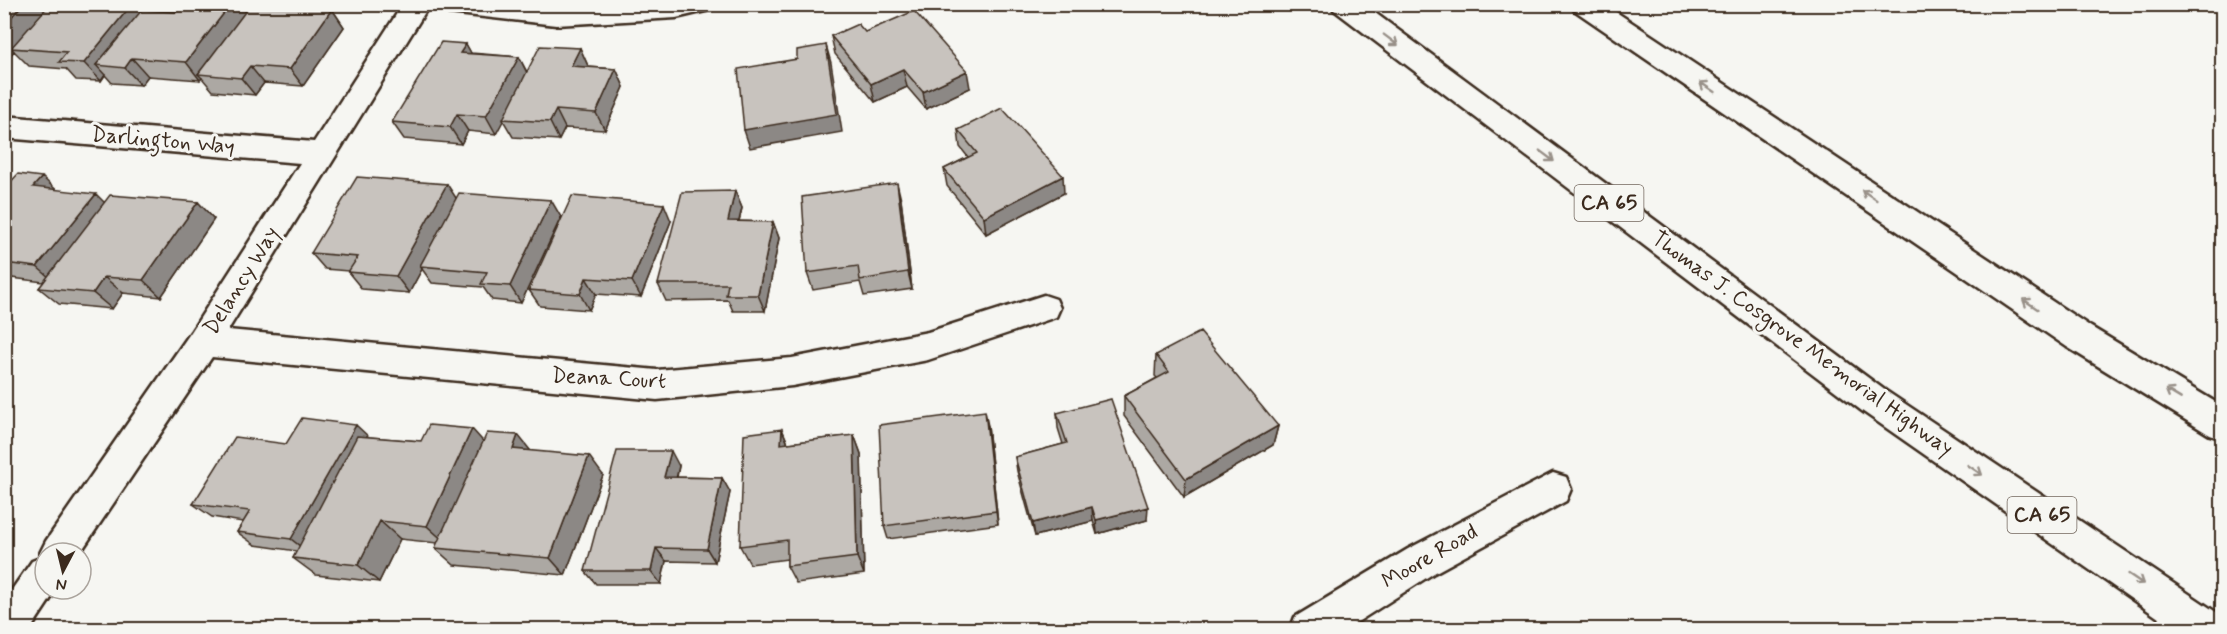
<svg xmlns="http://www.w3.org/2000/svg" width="2227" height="634" viewBox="0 0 2227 634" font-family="Mynerve,sans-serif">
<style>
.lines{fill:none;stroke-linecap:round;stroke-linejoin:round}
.street-casing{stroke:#3b2a1e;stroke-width:5}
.highway-casing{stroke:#3b2a1e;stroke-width:5}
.street{fill:#f6f6f2;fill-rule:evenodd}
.highway{fill:#f6f6f2;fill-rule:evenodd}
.wall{fill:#aca8a3;stroke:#3b2a1e;stroke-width:1.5}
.shaded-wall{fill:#8c8885;stroke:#3b2a1e;stroke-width:1.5}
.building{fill:#c8c3be;stroke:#3b2a1e;stroke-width:1.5}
.oneway{stroke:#989088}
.labels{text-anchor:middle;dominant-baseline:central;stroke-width:6;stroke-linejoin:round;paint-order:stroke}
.shield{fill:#f6f6f2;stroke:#73675e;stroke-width:1.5}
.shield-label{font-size:21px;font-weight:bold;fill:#3b2a1e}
.street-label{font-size:22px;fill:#3b2a1e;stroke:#f6f6f2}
</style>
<rect width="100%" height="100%" fill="#f6f6f2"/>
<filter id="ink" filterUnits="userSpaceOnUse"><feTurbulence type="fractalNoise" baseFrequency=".0167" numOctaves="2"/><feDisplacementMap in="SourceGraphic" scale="12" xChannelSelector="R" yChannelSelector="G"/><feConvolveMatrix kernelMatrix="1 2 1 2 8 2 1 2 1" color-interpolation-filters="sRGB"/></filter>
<g filter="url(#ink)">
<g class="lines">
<defs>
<path id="street" d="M 403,4 L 430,4 L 228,330 L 657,370 L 792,358 L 928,332 L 1044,295 L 1056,299 L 1060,308 L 1056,317 L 928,360 L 792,386 L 657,400 L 212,357 L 80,553 L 45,553 L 45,589 L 57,589 L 30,630 L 4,630 L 4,601 L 32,561 L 42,557 L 40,553 L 46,541 L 191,332 L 300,163 L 4,138 L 4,116 L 314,142 Z
M 436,4 L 536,4 L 556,7 L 713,4 L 710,10 L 676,18 L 556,25 L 449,13 L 439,10 Z
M 1553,473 L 1566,477 L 1571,489 L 1566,501 L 1434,573 L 1345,630 L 1290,630 L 1295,617 L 1408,549 Z"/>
<path id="highway" d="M 1331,4 L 1363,4 L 1886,391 L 2222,616 L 2222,630 L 2176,630 L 1862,411 L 1334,10 Z
M 1571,4 L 1604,4 L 2091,327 L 2222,406 L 2222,439 L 2210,435 L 2067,347 L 1574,10 Z"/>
</defs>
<use href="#street" class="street-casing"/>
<use href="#highway" class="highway-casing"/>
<use href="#street" class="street"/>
<use href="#highway" class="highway"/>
</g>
<path class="wall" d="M 4,4 L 150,10 L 176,12 L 183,4 L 249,4 L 250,6 L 332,9 L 344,27 L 303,86 L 264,83 L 255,95 L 213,91 L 202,78 L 200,80 L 148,76 L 141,85 L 112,83 L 105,75 L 101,81 L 76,80 L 66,69 L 29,66 L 14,51 L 4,62 Z
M 865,32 L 970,88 L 926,109 L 907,87 L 875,102 L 835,54 L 831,36 Z
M 466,44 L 471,53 L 519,57 L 527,72 L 580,48 L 588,66 L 588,67 L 616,69 L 624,87 L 605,130 L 565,128 L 559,140 L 513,137 L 503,120 L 496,134 L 468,131 L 461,144 L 404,139 L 392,122 Z
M 958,130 L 1064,193 L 986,234 L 947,186 L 944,169 L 968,157 L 960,147 Z
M 4,189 L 57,190 L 104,202 L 198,202 L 214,219 L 161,297 L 123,293 L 112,309 L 59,304 L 39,288 L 44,282 L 4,277 Z
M 735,191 L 742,208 L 739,221 L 773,222 L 779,238 L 765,311 L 733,311 L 728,300 L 666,301 L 658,284 Z
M 456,198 L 561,217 L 521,303 L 492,300 L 483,287 L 432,283 L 422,269 L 409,293 L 362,289 L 348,272 L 349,271 L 325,269 L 311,253 Z
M 901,200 L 912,289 L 864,296 L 860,282 L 813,290 L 807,273 Z
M 671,221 L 641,297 L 596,294 L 589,310 L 540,306 L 529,290 Z
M 1156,355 L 1278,426 L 1273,445 L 1184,497 L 1124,416 L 1124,396 L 1157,378 L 1155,376 Z
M 1057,413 L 1147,520 L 1097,534 L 1093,521 L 1035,536 L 1017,471 L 1015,457 L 1063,444 L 1058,428 Z
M 988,426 L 998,524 L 888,539 L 884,526 Z
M 782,429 L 788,443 L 854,435 L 861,454 L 864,574 L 796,583 L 787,566 L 787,559 L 750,564 L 740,546 Z
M 369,437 L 421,441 L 483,441 L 531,451 L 603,475 L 565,575 L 454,565 L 435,548 L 438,543 L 400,539 L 379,582 L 316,575 L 293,558 L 297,551 L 255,545 L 237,532 L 243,522 L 212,517 L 193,504 L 286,444 Z
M 679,466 L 677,477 L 722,478 L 730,492 L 715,562 L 666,561 L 661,584 L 596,584 L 585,571 Z"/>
<path class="shaded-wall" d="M 23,4 L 56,4 L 11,48 L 14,51 L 4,62 L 4,25 Z
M 132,4 L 145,4 L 154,15 L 96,65 L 105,75 L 101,81 L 84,63 Z
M 231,4 L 249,4 L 253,10 L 198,74 L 202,78 L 200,80 L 186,62 Z
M 332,9 L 344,27 L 303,86 L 290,69 Z
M 466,44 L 476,62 L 460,53 Z
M 826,45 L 831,63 L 842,132 L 750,148 L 744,130 Z
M 580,48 L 588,66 L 580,84 L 571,66 Z
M 519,57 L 528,75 L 496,134 L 486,116 Z
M 132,58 L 148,76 L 141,85 L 125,68 Z
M 250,66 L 264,83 L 255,95 L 241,78 Z
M 616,69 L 624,87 L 605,130 L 596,113 Z
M 903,69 L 907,87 L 875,102 L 871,84 Z
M 967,71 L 970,88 L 926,109 L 923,92 Z
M 556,110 L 565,128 L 559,140 L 550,122 Z
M 457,114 L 468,131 L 461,144 L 450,127 Z
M 1063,176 L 1064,193 L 986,234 L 984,217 Z
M 42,177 L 61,194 L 33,187 Z
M 897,183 L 901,200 L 912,289 L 908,272 Z
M 447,184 L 458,201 L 420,266 L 422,269 L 409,293 L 396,276 Z
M 735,191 L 742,208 L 735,238 L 728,221 Z
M 96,194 L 113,211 L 56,283 L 37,267 Z
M 551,200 L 561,217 L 521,303 L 510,286 Z
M 198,202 L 214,219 L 161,297 L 143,280 Z
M 664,204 L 671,221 L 641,297 L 632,281 Z
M 773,222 L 779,238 L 765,311 L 758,295 Z
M 104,277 L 123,293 L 112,309 L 93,293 Z
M 586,278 L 596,294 L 589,310 L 580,294 Z
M 985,411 L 988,426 L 998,524 L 996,511 Z
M 356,425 L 371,439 L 309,553 L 291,539 Z
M 1278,426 L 1273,445 L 1184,497 L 1186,479 Z
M 472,429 L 489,448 L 446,543 L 427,526 Z
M 782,429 L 790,449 L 781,444 Z
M 518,435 L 534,455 L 513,449 Z
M 854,435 L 861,454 L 864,574 L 857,557 Z
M 671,451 L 679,466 L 673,492 L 664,477 Z
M 589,456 L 603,475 L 565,575 L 550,558 Z
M 722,478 L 730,492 L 715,562 L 707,549 Z
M 1092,507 L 1093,521 L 1035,536 L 1033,523 Z
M 1148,507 L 1147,520 L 1097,534 L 1096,520 Z
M 380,521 L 400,539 L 379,582 L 358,565 Z
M 656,548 L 666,561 L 661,584 L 651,571 Z"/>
<path class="building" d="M 4,4 L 23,4 L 4,25 Z
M 50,4 L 132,4 L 84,63 L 59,62 L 67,52 L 11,48 Z
M 183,4 L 231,4 L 186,62 L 132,58 L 125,68 L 96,65 L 142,10 L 176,12 Z
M 251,4 L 273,4 L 332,9 L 290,69 L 250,66 L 241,78 L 198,74 Z
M 914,11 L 967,71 L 923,92 L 903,69 L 871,84 L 831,36 L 858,24 L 865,32 Z
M 441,42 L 466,44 L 460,53 L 519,57 L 486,116 L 457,114 L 450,127 L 392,122 Z
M 826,45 L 837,114 L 744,130 L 738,69 L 797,59 L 797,50 Z
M 540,46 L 580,48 L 571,66 L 616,69 L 596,113 L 556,110 L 550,122 L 503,119 Z
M 1002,108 L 1063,176 L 984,217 L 944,169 L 977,153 L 958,130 Z
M 18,174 L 42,177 L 33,187 L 96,194 L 37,267 L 4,263 L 4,189 Z
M 357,177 L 447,184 L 396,276 L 348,272 L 358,257 L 311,253 Z
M 897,183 L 908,272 L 860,280 L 858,266 L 807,273 L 802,197 Z
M 735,191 L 728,221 L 773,222 L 758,295 L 726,295 L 728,284 L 658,284 L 682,192 Z
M 459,193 L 551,200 L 510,286 L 481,284 L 487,272 L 420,266 Z
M 110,195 L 198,202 L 143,280 L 104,277 L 93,293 L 39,288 Z
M 572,196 L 664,204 L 632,281 L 586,278 L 580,294 L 529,290 Z
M 1200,332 L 1278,426 L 1186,479 L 1124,396 L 1169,372 L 1156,355 Z
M 1111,399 L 1148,507 L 1096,520 L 1092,507 L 1033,523 L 1015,457 L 1067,443 L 1057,413 Z
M 985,411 L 996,511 L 884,526 L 879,425 Z
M 302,418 L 356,425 L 291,539 L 237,532 L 250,511 L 193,504 L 235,437 L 286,444 Z
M 429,425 L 472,429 L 427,526 L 380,521 L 358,565 L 293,558 L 357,436 L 421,441 Z
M 782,429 L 781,444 L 854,435 L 857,557 L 787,566 L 787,540 L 740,546 L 744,434 Z
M 487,433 L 518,435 L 513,449 L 589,456 L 550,558 L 435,548 Z
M 617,451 L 671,451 L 664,477 L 722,478 L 707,549 L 656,548 L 651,571 L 585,571 Z"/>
<defs><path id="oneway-shaft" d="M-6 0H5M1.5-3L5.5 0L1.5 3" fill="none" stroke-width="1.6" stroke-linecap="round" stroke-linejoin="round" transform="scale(1.5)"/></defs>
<g class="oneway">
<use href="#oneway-shaft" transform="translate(1391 40) rotate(37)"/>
<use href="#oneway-shaft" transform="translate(1707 87) rotate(-146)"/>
<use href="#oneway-shaft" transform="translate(1547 156) rotate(37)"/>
<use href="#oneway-shaft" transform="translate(1869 195) rotate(-146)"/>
<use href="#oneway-shaft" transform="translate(2030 304) rotate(-146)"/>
<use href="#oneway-shaft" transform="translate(2173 394) rotate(-149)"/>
<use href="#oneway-shaft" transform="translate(1975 470) rotate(34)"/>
<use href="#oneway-shaft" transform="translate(2136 579) rotate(34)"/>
</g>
</g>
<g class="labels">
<g class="shield">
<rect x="1574.5" y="185" width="69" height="36" rx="4.5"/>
<rect x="2007.5" y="497" width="69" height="36" rx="4.5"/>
</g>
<g class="shield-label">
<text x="1609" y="203">CA 65</text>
<text x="2042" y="515">CA 65</text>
</g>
<g class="street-label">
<text transform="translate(163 141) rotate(5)">Darlington Way</text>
<text transform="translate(242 281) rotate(-58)">Delancy Way</text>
<text transform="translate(1802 344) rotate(36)">Thomas J. Cosgrove Memorial Highway</text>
<text transform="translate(609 379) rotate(3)">Deana Court</text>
<text transform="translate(1430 557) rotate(-30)">Moore Road</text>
</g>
</g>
<rect width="2227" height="634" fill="none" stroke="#f6f6f2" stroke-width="24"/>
<rect x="12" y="12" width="2203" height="610" fill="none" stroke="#3b2a1e" stroke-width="2" filter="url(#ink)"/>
<g transform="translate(63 571) rotate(187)"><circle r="28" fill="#f6f6f2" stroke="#aba49d" stroke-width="1.5"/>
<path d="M0-4.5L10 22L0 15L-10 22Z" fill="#3b2a1e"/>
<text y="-9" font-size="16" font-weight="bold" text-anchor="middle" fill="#3b2a1e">N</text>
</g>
</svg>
